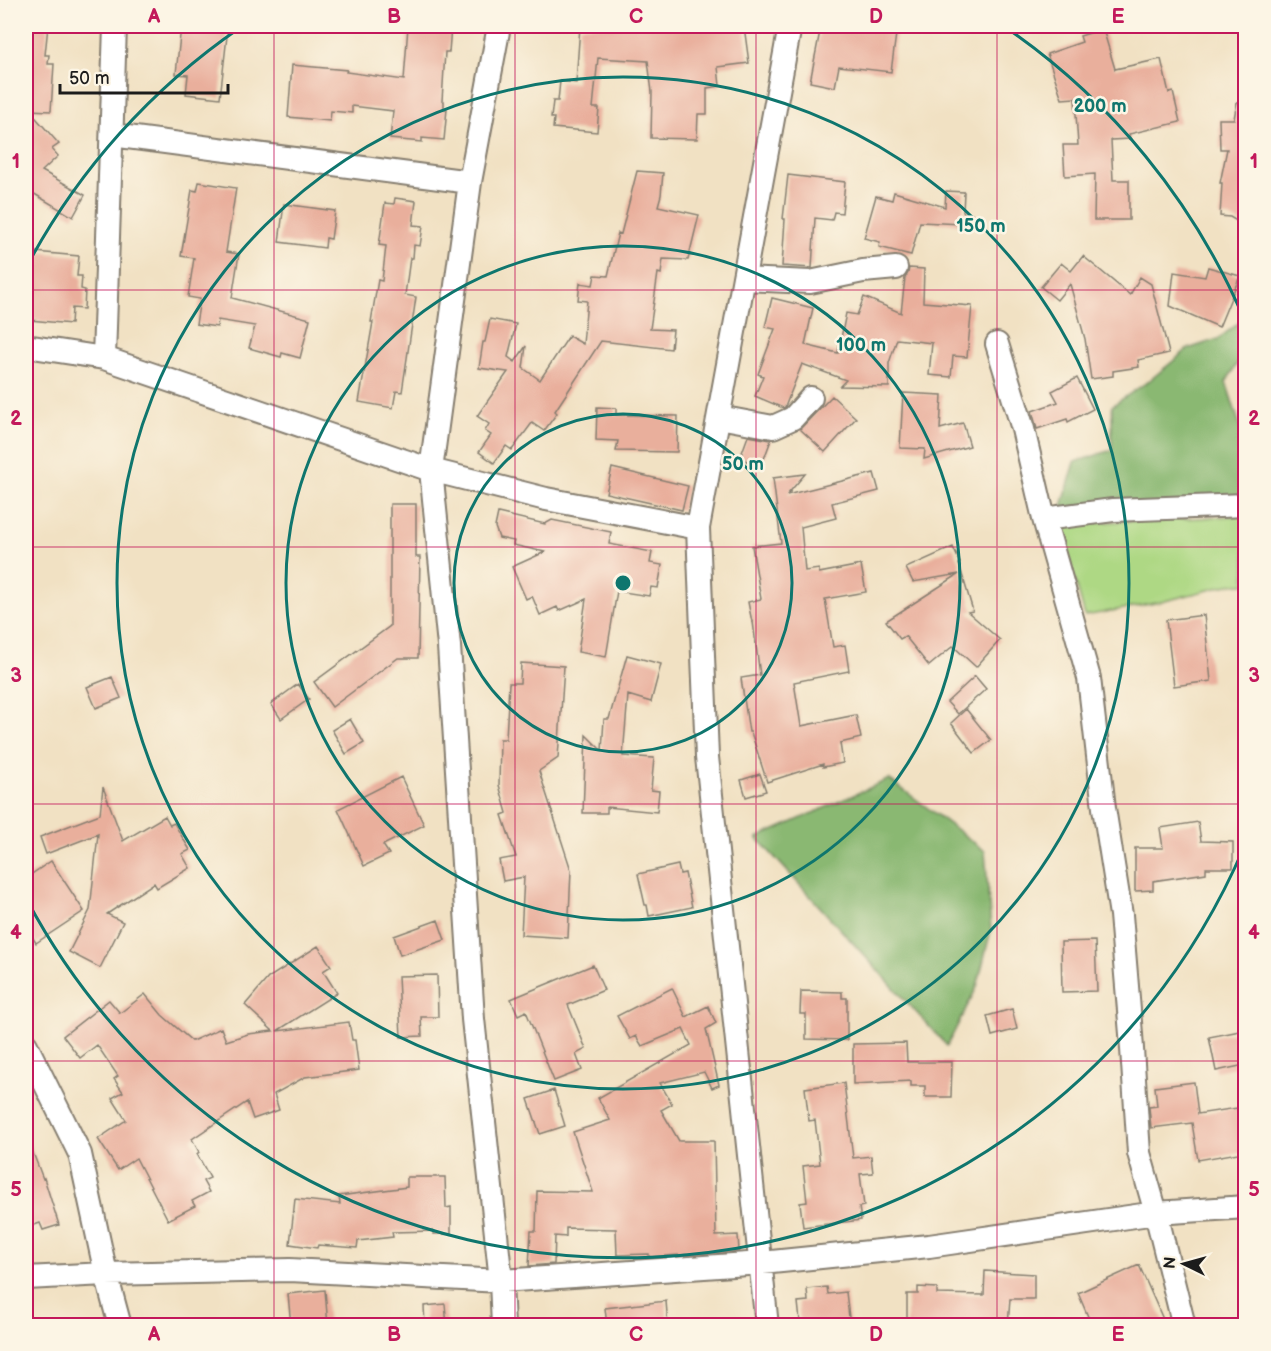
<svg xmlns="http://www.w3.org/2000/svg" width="1271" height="1351" viewBox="0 0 1271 1351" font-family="'Balsamiq Sans',sans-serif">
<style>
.green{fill:#aed884;stroke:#657a50;stroke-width:1.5}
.forest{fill:#8ab872;stroke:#536a47;stroke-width:1.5}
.building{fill:#e9af9c}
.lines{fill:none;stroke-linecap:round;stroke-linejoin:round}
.minor-casing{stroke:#867e70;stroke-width:26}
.minor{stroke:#fff;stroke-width:22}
.grid{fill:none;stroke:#c2185b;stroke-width:1.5;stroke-opacity:0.55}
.ring{fill:none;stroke:#0f766e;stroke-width:3}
.centre{fill:#0f766e;stroke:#fcf5e5;stroke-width:3}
.ring-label{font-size:18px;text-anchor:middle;font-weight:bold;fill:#0f766e;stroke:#fcf5e5;stroke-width:5;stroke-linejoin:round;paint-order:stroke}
.neatline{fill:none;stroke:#c2185b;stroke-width:2}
.grid-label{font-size:20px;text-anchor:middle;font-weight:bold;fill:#c2185b}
</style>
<rect width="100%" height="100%" fill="#fcf5e5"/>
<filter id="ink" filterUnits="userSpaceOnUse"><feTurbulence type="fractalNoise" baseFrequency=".0167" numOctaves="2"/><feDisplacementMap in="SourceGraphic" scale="12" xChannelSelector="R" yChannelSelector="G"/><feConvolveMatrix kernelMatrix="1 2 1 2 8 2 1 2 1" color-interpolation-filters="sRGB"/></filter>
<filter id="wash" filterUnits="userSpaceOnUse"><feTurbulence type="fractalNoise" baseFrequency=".008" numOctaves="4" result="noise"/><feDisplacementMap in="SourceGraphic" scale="24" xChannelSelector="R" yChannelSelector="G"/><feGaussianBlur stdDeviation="1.35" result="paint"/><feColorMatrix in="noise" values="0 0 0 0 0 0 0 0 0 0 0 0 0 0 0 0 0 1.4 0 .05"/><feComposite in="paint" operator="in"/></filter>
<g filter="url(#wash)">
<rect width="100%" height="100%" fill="#f1e1c3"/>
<path class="green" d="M 1245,515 L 1245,584 L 1232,584 L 1161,602 L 1085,616 L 1060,525 C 1122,520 1184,520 1245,515 Z"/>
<path class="forest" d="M 1245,318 L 1245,337 L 1244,338 L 1238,362 L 1226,382 L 1244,438 L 1245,439 L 1245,496 L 1060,513 L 1075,462 L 1112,450 L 1112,406 L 1150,380 L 1188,349 L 1218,339 Z
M 889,779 L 985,851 L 991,930 L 977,987 L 947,1046 L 757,838 Z"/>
<g id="blocks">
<path class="building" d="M 26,26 L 48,26 L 45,55 L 49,55 L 48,64 L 54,64 L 51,111 L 29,110 L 59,144 L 52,149 L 58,156 L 42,171 L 85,195 L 73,217 L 26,189 Z
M 181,26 L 228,27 L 220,98 L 186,94 L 188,75 L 176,74 Z
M 408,26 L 451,27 L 449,52 L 445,52 L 442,101 L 444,101 L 444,109 L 447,109 L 444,140 L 422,138 L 422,142 L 390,139 L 393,111 L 352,106 L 352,113 L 331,111 L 330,121 L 288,117 L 292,65 L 347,70 L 346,72 L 404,80 Z
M 580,26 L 744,26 L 749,63 L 718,67 L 720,86 L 707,88 L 707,114 L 698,114 L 697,139 L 651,138 L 652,92 L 648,61 L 598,58 L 593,108 L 599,108 L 597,132 L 553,128 L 554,118 L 551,118 L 553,101 L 558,101 L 560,81 L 576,83 Z
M 821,26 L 897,26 L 891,72 L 839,66 L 835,87 L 810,82 Z
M 1103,29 L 1115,69 L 1161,59 L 1169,93 L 1173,92 L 1180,122 L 1129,134 L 1130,139 L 1111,140 L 1113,180 L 1129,180 L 1129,220 L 1094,220 L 1095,174 L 1065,176 L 1063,145 L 1078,145 L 1075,98 L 1062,99 L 1047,54 L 1082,42 L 1080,36 Z
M 1237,102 L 1245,102 L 1245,226 L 1230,217 L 1220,216 L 1222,183 L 1220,183 L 1227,149 L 1220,149 L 1219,119 L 1234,119 Z
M 637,171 L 663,173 L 661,195 L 658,206 L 699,215 L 688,260 L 663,259 L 661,274 L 658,273 L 650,329 L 673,330 L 671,349 L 601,341 L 555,411 L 557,413 L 544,431 L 532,423 L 512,450 L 506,446 L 494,463 L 479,452 L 491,435 L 485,431 L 489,424 L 477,416 L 508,372 L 479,368 L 483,342 L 485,342 L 490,319 L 516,324 L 508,357 L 515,362 L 526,346 L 523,368 L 540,380 L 569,336 L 583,344 L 587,301 L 578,300 L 580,283 L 593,285 L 595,275 L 608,276 L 618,233 L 621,234 Z
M 788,175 L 845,182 L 842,213 L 834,212 L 832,220 L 815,218 L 812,268 L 782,266 L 785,219 L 783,219 Z
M 199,182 L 236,188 L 226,252 L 239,254 L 232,298 L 310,319 L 300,358 L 282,353 L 281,357 L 249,348 L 255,326 L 218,320 L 217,327 L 196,324 L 200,299 L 188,297 L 194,258 L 181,256 L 192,190 L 197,191 Z
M 946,191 L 964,192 L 963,212 L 985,218 L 984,225 L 920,222 L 911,255 L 879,247 L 880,242 L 864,238 L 876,196 L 892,200 L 894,192 L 945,207 Z
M 395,198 L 416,201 L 413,225 L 423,226 L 420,246 L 414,245 L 413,258 L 410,258 L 405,295 L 416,297 L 402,392 L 396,391 L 393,408 L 359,402 L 373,322 L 371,322 L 378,280 L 382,281 L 386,246 L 379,245 L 385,203 L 394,204 Z
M 284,204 L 335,211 L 331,239 L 326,238 L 325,248 L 279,242 Z
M 35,252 L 79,256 L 77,276 L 82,276 L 81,289 L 85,290 L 84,309 L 72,308 L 71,324 L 30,320 Z
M 1083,256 L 1130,295 L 1140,277 L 1151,284 L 1169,353 L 1138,360 L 1139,367 L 1113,371 L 1113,376 L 1091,379 L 1085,339 L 1070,284 L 1057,300 L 1041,287 L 1061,263 L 1071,271 Z
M 1208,267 L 1240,276 L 1219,327 L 1170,306 L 1174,272 L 1205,277 Z
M 909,268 L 924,269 L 923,302 L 972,306 L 967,357 L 953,356 L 951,377 L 929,375 L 932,343 L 897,339 L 889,363 L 889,387 L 840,386 L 846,380 L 802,364 L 785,407 L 783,408 L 755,396 L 763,376 L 758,374 L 775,329 L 765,327 L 772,298 L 813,308 L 805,345 L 838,353 L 846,313 L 857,315 L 864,297 L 901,313 L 905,278 L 908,273 Z
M 1077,378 L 1093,409 L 1068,422 L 1067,419 L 1037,429 L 1032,411 L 1058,402 L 1052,391 Z
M 903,393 L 942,395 L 940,429 L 963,423 L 970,446 L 924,459 L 925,449 L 900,448 Z
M 832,396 L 856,418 L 825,452 L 800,429 Z
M 597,407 L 616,408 L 616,415 L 678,416 L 677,452 L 616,451 L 618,441 L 596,440 Z
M 748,436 L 771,440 L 761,467 L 740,458 Z
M 612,468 L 688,486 L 682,510 L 606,493 Z
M 874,473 L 879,491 L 832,503 L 836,518 L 801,527 L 805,571 L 819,569 L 819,573 L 861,565 L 866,592 L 825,599 L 833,647 L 845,645 L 849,671 L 794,682 L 801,726 L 856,715 L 861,738 L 840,743 L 843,763 L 823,767 L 823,764 L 767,782 L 751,732 L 749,732 L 741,678 L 760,675 L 753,622 L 752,622 L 748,602 L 761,599 L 752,546 L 781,543 L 773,478 L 805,474 L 787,495 Z
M 390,504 L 416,504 L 416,557 L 420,557 L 418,658 L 398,658 L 332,707 L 314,682 L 390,626 Z
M 498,513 L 545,524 L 552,520 L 611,532 L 609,544 L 652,552 L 650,563 L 662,565 L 658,588 L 651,587 L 649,596 L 617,591 L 606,657 L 578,652 L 586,599 L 559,611 L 557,607 L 540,615 L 532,596 L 526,599 L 512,567 L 545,552 L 513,545 L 514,541 L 499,538 L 495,527 Z
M 953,547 L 960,563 L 959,564 L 973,611 L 968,612 L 1000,640 L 976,667 L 953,646 L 929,666 L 905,636 L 900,639 L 886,621 L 959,574 L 913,582 L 906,568 Z
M 1204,615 L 1211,681 L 1174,686 L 1166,620 Z
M 627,655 L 661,664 L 651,702 L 628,695 L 623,756 L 654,758 L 651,790 L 659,791 L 657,812 L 607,807 L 607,813 L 583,813 L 586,735 L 602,751 L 604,719 L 609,719 Z
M 521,663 L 564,666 L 558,758 L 539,771 L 571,870 L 568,938 L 521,935 L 524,877 L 503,881 L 499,860 L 516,857 L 502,815 L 507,813 L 499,785 L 500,739 L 506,739 L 509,683 L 520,683 Z
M 975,676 L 986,689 L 958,714 L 947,702 Z
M 112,677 L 121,698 L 96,708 L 87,687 Z
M 298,684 L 309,699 L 281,719 L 271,704 Z
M 966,709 L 991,740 L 974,753 L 951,723 Z
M 350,719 L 364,743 L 346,754 L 332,730 Z
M 760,774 L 766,791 L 746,797 L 741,780 Z
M 401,777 L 424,825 L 383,845 L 389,854 L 364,866 L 338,809 Z
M 103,787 L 123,841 L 165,816 L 170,825 L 174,823 L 190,850 L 182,854 L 190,868 L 157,888 L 154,883 L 107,914 L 123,922 L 100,968 L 69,952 L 90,910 L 98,834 L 46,854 L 40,837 L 100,814 Z
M 1198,822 L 1201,841 L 1233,842 L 1233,868 L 1206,868 L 1206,873 L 1153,881 L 1153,890 L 1135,891 L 1135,848 L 1163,848 L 1160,828 Z
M 51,861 L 84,911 L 36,943 L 26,927 L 26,878 Z
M 678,865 L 680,874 L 685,873 L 692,907 L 649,916 L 647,905 L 645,905 L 638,874 Z
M 438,920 L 445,940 L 400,955 L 394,936 Z
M 1095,941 L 1097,991 L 1062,992 L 1061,942 Z
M 318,946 L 331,966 L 323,971 L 337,993 L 277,1031 L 349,1022 L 352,1040 L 355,1040 L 359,1070 L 305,1077 L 274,1094 L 279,1110 L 253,1119 L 247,1102 L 192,1139 L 199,1152 L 197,1154 L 210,1178 L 203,1181 L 209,1192 L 192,1201 L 195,1206 L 168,1220 L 136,1158 L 118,1170 L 98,1139 L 126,1120 L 112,1098 L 123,1092 L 114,1079 L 118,1076 L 97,1045 L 80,1058 L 63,1036 L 109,1000 L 120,1013 L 145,994 L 162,1015 L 192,1041 L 221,1028 L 226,1041 L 248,1034 L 273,1031 L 245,1005 L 268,978 Z
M 593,965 L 604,990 L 568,1005 L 586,1049 L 576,1054 L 582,1070 L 554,1081 L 526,1011 L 518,1015 L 511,999 Z
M 437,975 L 438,1017 L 421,1017 L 422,1036 L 401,1037 L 398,976 Z
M 672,988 L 686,1017 L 708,1006 L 716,1023 L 706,1029 L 719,1085 L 712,1088 L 704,1072 L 660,1083 L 672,1104 L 661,1110 L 679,1141 L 714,1141 L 716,1236 L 738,1235 L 739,1251 L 649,1257 L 649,1254 L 617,1255 L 616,1229 L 566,1228 L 566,1237 L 555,1236 L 554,1264 L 529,1266 L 531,1231 L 536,1231 L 537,1191 L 593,1192 L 573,1132 L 610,1120 L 598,1098 L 691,1045 L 683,1029 L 642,1046 L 636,1036 L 630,1039 L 617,1016 Z
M 801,991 L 842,992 L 842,998 L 847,998 L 847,1040 L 806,1039 L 806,1014 L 800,1014 Z
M 1012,1009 L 1017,1029 L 992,1036 L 987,1016 Z
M 1245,1030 L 1245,1065 L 1216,1071 L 1209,1037 Z
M 906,1043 L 907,1062 L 952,1062 L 951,1097 L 925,1097 L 925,1086 L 911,1086 L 911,1081 L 853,1084 L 853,1044 Z
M 1194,1082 L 1198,1114 L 1237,1108 L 1244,1152 L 1198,1160 L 1192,1123 L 1151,1128 L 1149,1107 L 1157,1106 L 1155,1087 Z
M 844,1083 L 853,1158 L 871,1156 L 873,1173 L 860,1174 L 864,1206 L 859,1207 L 861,1220 L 803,1227 L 800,1203 L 807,1202 L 803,1166 L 820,1164 L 815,1120 L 809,1121 L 805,1088 Z
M 554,1090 L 565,1126 L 540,1134 L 528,1099 Z
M 26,1137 L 27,1137 L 43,1179 L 44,1178 L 59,1225 L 43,1230 L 40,1223 L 26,1228 Z
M 407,1177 L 445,1177 L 446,1208 L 451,1207 L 451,1234 L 434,1234 L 434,1231 L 392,1232 L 393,1237 L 358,1241 L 357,1248 L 318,1245 L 317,1248 L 290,1244 L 295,1199 L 340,1204 L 339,1196 L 407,1187 Z
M 1139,1265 L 1166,1326 L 1092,1326 L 1078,1293 Z
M 985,1271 L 1034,1274 L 1034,1299 L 1010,1299 L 1008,1326 L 907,1326 L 907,1294 L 918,1294 L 918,1287 L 937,1288 L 937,1294 L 984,1295 Z
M 827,1287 L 828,1294 L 846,1292 L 850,1326 L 804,1326 L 803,1321 L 800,1321 L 798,1302 L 808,1301 L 807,1289 Z
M 325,1290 L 328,1326 L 291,1326 L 288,1294 Z
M 666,1301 L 668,1326 L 607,1326 L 605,1308 Z
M 445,1304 L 447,1326 L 425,1326 L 424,1306 Z"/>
</g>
</g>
<g filter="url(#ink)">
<use href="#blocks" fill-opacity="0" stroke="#867e70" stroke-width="1.5"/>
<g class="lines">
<defs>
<path id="minor" d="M 499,26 L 470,182 L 431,470 L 449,646 L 473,1019 L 501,1281 L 503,1326
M 112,135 L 470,182
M 744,279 L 810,282 L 863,271 L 896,268
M 997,344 L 1023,429 L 1044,519 L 1089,678 L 1104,808 L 1121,915 L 1131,1034 L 1139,1153 L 1156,1213 L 1184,1326
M 26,346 L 104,358 L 431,470 L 546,499 L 698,528
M 104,358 L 115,26
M 719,417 L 773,427 L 793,418 L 811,398
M 1044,519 L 1113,510 L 1246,505
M 26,1045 L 80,1154 L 106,1274 L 120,1326
M 26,1278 L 106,1274 L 290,1270 L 501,1281 L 762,1263 L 929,1246 L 1156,1213 L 1246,1207
M 767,1326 L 707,757 L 698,528 L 790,26"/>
</defs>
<use href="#minor" class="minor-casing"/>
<use href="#minor" class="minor"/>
</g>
</g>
<path class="grid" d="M 274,26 L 274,1326M 515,26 L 515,1326M 756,26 L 756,1326M 997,26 L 997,1326M 26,290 L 1246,290M 26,547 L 1246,547M 26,804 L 1246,804M 26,1061 L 1246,1061"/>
<g class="ring">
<circle cx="623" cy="583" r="169"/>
<circle cx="623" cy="583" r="337"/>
<circle cx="623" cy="583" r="506"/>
<path d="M1244 847A675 675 0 0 1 27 900M27 266A675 675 0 0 1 241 27M1005 27A675 675 0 0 1 1244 319"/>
</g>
<circle cx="623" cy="583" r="9" class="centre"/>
<g class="ring-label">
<text x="1100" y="112">200 m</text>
<text x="981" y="232">150 m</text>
<text x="861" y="351">100 m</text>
<text x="743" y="470">50 m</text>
</g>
<rect width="1271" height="1351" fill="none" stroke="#fcf5e5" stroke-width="66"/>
<g transform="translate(1184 1264) rotate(275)" stroke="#fcf5e5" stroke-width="4.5" paint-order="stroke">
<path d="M0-4.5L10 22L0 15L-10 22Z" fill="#1c1c1c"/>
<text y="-9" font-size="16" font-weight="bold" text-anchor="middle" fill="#1c1c1c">N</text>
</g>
<path d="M60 84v9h168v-9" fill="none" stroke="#1c1c1c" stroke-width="3"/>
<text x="69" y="84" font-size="18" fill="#1c1c1c" stroke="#fcf5e5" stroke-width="4.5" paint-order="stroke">50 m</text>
<rect x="33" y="33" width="1205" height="1285" class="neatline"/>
<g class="grid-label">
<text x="154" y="23">A</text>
<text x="394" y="23">B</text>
<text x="636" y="23">C</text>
<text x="876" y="23">D</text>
<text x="1118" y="23">E</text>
<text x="16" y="168">1</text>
<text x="1254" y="168">1</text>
<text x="16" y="425">2</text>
<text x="1254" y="425">2</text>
<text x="16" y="682">3</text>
<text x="1254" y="682">3</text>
<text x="16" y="939">4</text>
<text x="1254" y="939">4</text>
<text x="16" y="1196">5</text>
<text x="1254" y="1196">5</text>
<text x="154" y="1341">A</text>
<text x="394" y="1341">B</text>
<text x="636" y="1341">C</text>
<text x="876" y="1341">D</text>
<text x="1118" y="1341">E</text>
</g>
</svg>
